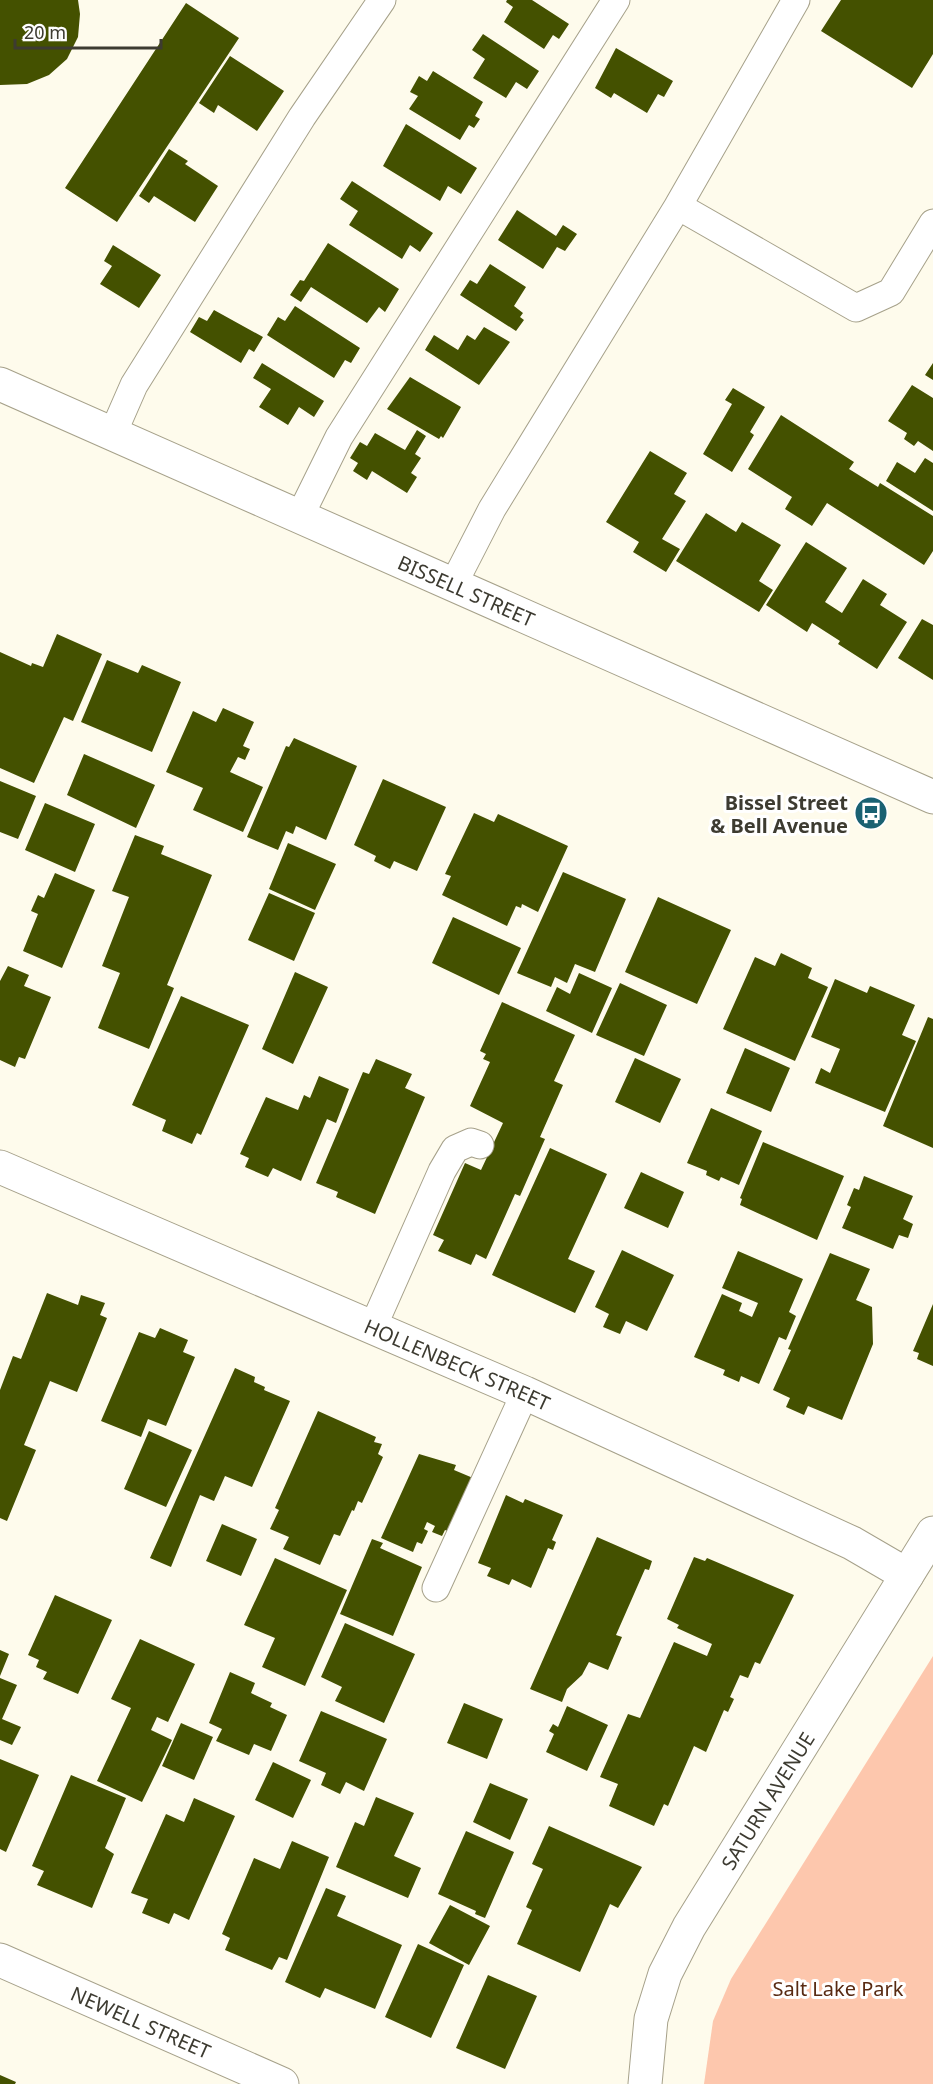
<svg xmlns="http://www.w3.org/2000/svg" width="933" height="2084" viewBox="0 0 933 2084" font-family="'Noto Sans',sans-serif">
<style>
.green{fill:#fdc7ad}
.building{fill:#445100}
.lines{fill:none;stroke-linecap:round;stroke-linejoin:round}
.service-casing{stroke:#a6a18a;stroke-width:29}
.minor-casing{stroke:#a6a18a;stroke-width:35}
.tertiary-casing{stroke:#a6a18a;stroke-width:35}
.service{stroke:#fff;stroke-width:27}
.minor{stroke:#fff;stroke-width:33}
.tertiary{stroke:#fff;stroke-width:33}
.labels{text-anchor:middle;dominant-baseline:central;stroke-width:6;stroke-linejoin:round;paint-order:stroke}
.street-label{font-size:20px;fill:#3d3b31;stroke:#fff}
.poi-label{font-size:20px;font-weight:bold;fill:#3d3b31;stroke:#fff;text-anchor:end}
.park-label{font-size:20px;fill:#582a12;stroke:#fff}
</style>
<rect width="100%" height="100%" fill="#fefbec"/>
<path class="green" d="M 933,1656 L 933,2084 L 704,2084 L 713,2021 L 731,1979 Z"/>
<path class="building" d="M 0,0 L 78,0 L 80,14 L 78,37 L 67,59 L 49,75 L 27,84 L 0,85 Z
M 507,0 L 532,0 L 569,24 L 559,39 L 553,35 L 544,49 L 504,22 L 513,7 L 506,2 Z
M 841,0 L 933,0 L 933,54 L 912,88 L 821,31 Z
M 186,3 L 239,38 L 117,222 L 65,188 Z
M 483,34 L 539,71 L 527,89 L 516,82 L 506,98 L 473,78 L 485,59 L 472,50 Z
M 616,48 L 673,81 L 664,97 L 658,94 L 647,113 L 614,93 L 611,98 L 595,88 Z
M 230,56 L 284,91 L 257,131 L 218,105 L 214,113 L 199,103 Z
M 433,71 L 483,102 L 475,116 L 480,119 L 474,128 L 469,125 L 460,140 L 409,109 L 418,96 L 410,92 L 419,76 L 427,81 Z
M 406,124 L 477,168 L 461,194 L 448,186 L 440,201 L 383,166 Z
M 169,149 L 188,161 L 185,164 L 218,186 L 195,222 L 154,196 L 149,203 L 139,196 Z
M 352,181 L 433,233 L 420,252 L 410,245 L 402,259 L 349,225 L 358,211 L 340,199 Z
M 517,210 L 556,236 L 563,225 L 577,234 L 565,251 L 557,247 L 543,269 L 498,240 Z
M 328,243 L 399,289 L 385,312 L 379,307 L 367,323 L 311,287 L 301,302 L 290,295 L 300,280 L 304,281 Z
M 113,245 L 161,275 L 139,308 L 100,284 L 112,266 L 104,261 Z
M 490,264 L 526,287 L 514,306 L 523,313 L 520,317 L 524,320 L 516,331 L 460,295 L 470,280 L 477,284 Z
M 295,306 L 360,348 L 351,363 L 345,360 L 334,378 L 267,335 L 278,317 L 285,321 Z
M 214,310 L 263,337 L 254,352 L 249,349 L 241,363 L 190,332 L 199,317 L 207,321 Z
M 484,327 L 510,342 L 479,385 L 425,350 L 434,335 L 458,350 L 467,335 L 475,340 Z
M 262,363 L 324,401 L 314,417 L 299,407 L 288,425 L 259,407 L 271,389 L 253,378 Z
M 933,363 L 933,380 L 925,375 Z
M 410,377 L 461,407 L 443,438 L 441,436 L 439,439 L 387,409 Z
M 912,385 L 933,398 L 933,451 L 918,441 L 914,446 L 904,439 L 907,433 L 888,421 Z
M 733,388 L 765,407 L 750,432 L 754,435 L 732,472 L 703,454 L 732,404 L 725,400 Z
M 781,415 L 854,462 L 849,469 L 878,487 L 880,483 L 933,516 L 933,551 L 924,565 L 827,503 L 812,526 L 785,509 L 792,497 L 748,469 Z
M 417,430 L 426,436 L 415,454 L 421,458 L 411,473 L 417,477 L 407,493 L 372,471 L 367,480 L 353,471 L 358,463 L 350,458 L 360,442 L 367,446 L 375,433 L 405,450 Z
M 650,451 L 687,473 L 674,494 L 686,501 L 662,539 L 680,549 L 666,572 L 633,552 L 639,542 L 606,522 Z
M 925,458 L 933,463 L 933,511 L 886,481 L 897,462 L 915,473 Z
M 706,513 L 736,532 L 742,522 L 781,545 L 759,581 L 773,590 L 759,612 L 676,561 Z
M 806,542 L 847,568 L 825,602 L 842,613 L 863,579 L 887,594 L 880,605 L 907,622 L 877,669 L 838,644 L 840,641 L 812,623 L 807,632 L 766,605 Z
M 922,619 L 933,625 L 933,680 L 898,658 Z
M 57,634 L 102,654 L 73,721 L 64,717 L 34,783 L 0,768 L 0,652 L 31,666 L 32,663 L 43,667 Z
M 107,660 L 138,673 L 142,665 L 181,682 L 152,752 L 81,722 Z
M 223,708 L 254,722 L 243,746 L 250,749 L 245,760 L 238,757 L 230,772 L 263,787 L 243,832 L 193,810 L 203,788 L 166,772 L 193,711 L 216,722 Z
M 294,738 L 357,766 L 326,840 L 296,826 L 293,834 L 286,831 L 278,850 L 247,837 L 286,746 L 289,747 Z
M 84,754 L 155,785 L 136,828 L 67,795 Z
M 383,779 L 446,807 L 417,871 L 394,861 L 390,869 L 374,861 L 376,856 L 354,845 Z
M 0,781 L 36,796 L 18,839 L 0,832 Z
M 45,803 L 95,824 L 75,872 L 25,850 Z
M 474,813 L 494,822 L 498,814 L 568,846 L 538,912 L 522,904 L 521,908 L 516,906 L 507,926 L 442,895 L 451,876 L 445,874 Z
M 135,835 L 164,846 L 161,854 L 212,875 L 167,985 L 174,988 L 149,1049 L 98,1028 L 120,973 L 102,966 L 129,897 L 112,891 Z
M 288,843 L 336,864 L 315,910 L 269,889 Z
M 563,872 L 626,899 L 595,972 L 575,964 L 567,983 L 555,977 L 551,987 L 517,973 Z
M 55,873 L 95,890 L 62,968 L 23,951 L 38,914 L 31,911 L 38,895 L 44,898 Z
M 269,893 L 315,913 L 294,961 L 248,940 Z
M 658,897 L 731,930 L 697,1004 L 625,972 Z
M 453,917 L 521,948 L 499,995 L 432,963 Z
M 781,953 L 812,968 L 808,978 L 828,987 L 795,1061 L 723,1029 L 755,957 L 775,966 Z
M 8,966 L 29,975 L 24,986 L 51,997 L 25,1059 L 19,1057 L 15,1067 L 0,1060 L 0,981 Z
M 295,972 L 328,987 L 293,1064 L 262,1049 Z
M 579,973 L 612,988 L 592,1033 L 546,1011 L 557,987 L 570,994 Z
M 835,979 L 867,993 L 870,986 L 915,1005 L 902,1035 L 916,1041 L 885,1112 L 815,1083 L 821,1068 L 830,1073 L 840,1049 L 811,1037 Z
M 620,983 L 667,1005 L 644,1056 L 596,1035 Z
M 181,996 L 249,1025 L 201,1135 L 197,1133 L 192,1144 L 162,1131 L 166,1120 L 132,1105 Z
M 502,1002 L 575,1035 L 554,1081 L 563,1085 L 540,1137 L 545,1139 L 520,1196 L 515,1194 L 486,1259 L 476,1254 L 471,1265 L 438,1251 L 444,1240 L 433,1235 L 465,1163 L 481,1170 L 503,1123 L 470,1106 L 490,1062 L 483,1059 L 486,1054 L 480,1051 Z
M 928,1017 L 933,1019 L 933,1148 L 883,1126 Z
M 745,1048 L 790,1068 L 771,1112 L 726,1093 Z
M 635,1058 L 681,1079 L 660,1123 L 615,1102 Z
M 376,1059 L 412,1074 L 405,1088 L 425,1097 L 375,1214 L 336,1197 L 338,1192 L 316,1183 L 363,1072 L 369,1074 Z
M 319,1076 L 349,1089 L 336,1123 L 327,1119 L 301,1181 L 273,1168 L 268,1177 L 245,1167 L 249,1158 L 240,1154 L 266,1097 L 298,1110 L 304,1095 L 310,1098 Z
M 711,1108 L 762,1131 L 739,1185 L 721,1177 L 719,1181 L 706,1175 L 707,1171 L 687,1163 Z
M 763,1142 L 844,1176 L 817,1240 L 740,1205 L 742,1199 L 740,1198 Z
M 550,1148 L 607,1174 L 568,1259 L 595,1271 L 575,1313 L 492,1275 Z
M 641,1172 L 684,1192 L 668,1228 L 624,1208 Z
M 864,1176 L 913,1196 L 903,1219 L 913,1224 L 908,1238 L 899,1235 L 893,1249 L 842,1228 L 851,1207 L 847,1205 L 854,1188 L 859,1190 Z
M 622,1250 L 674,1275 L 647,1331 L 626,1321 L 620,1334 L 603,1327 L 609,1314 L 595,1307 Z
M 738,1251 L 803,1279 L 789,1312 L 796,1316 L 786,1340 L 779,1337 L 759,1384 L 741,1376 L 739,1382 L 723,1375 L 725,1370 L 694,1357 L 722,1294 L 742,1303 L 739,1311 L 752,1317 L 758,1303 L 722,1288 Z
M 830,1253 L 870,1269 L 856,1300 L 872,1307 L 873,1344 L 842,1420 L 808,1406 L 804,1415 L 786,1407 L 790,1398 L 773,1390 L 791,1350 L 788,1349 Z
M 47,1293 L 78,1305 L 81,1295 L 105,1303 L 100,1315 L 107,1318 L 77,1392 L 50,1381 L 24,1445 L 36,1450 L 7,1521 L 0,1518 L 0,1390 L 13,1356 L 21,1359 Z
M 933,1304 L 933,1366 L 917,1359 L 919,1353 L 913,1351 Z
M 160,1328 L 188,1340 L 183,1352 L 195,1357 L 166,1426 L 148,1419 L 141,1437 L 101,1421 L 139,1332 L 155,1338 Z
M 235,1368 L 255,1377 L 254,1382 L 265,1387 L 264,1390 L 290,1401 L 252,1487 L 225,1476 L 214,1501 L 200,1495 L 171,1567 L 150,1558 Z
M 318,1411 L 376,1437 L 374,1442 L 382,1444 L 378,1454 L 383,1457 L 362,1503 L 358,1501 L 354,1511 L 352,1510 L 340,1536 L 334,1534 L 320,1565 L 283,1549 L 289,1537 L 270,1529 L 279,1510 L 275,1508 Z
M 149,1431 L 192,1450 L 166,1507 L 124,1489 Z
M 419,1454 L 456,1465 L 454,1470 L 473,1478 L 450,1532 L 445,1530 L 442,1536 L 432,1532 L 435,1526 L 427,1522 L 424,1529 L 428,1531 L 422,1544 L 417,1542 L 413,1552 L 381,1538 Z
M 506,1495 L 523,1503 L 525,1499 L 563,1515 L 552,1540 L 556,1542 L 553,1550 L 548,1548 L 531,1588 L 512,1579 L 509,1585 L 487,1576 L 491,1568 L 478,1563 Z
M 222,1524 L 257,1539 L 241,1576 L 206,1561 Z
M 597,1537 L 652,1561 L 649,1570 L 645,1569 L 616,1635 L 622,1637 L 608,1670 L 589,1662 L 582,1675 L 567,1689 L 562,1702 L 530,1689 Z
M 372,1539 L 383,1543 L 380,1548 L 422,1567 L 393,1636 L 340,1614 Z
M 694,1557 L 705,1561 L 707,1558 L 794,1595 L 760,1664 L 755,1662 L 748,1678 L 740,1675 L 730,1697 L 734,1699 L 728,1712 L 724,1710 L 706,1752 L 694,1746 L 668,1806 L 664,1804 L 654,1826 L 609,1806 L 618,1784 L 600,1777 L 628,1714 L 640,1718 L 674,1642 L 707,1656 L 712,1644 L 677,1628 L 679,1625 L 667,1619 Z
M 275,1558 L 347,1590 L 305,1686 L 262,1667 L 275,1638 L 244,1625 Z
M 55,1595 L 112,1620 L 78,1694 L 43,1679 L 47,1672 L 36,1667 L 39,1660 L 28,1655 Z
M 345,1623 L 415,1654 L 384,1723 L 335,1701 L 342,1687 L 321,1677 Z
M 140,1639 L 195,1664 L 168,1722 L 157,1717 L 151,1730 L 172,1740 L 142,1802 L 97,1781 L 131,1708 L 111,1699 Z
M 0,1650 L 9,1654 L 0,1676 Z
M 230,1672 L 255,1683 L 251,1693 L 272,1703 L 270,1707 L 287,1715 L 271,1751 L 254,1744 L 249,1755 L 216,1741 L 222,1729 L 209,1723 Z
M 0,1678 L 17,1685 L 2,1719 L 21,1727 L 12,1745 L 0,1740 Z
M 464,1703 L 503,1719 L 487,1759 L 447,1743 Z
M 567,1706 L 608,1725 L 587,1771 L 546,1752 L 554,1734 L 549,1731 L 553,1724 L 558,1727 Z
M 321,1711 L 387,1739 L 364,1791 L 346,1782 L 340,1794 L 321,1785 L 326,1773 L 299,1761 Z
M 181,1723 L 213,1737 L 194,1780 L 162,1766 Z
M 0,1759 L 39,1775 L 6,1852 L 0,1849 Z
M 273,1762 L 311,1780 L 293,1818 L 255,1800 Z
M 71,1775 L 126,1798 L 105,1848 L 114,1854 L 92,1908 L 37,1885 L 44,1871 L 32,1866 Z
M 490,1783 L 528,1799 L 510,1840 L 473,1822 Z
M 376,1797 L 414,1813 L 394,1856 L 421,1868 L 408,1898 L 336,1867 L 355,1822 L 364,1826 Z
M 194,1798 L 235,1816 L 189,1920 L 174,1913 L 169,1924 L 142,1913 L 148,1899 L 131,1893 L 166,1814 L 184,1822 Z
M 549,1826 L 642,1867 L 618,1908 L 610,1904 L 580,1972 L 517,1944 L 532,1910 L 526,1907 L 543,1869 L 532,1864 Z
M 466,1831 L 514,1852 L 485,1918 L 475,1914 L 476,1911 L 438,1894 Z
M 292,1841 L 329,1857 L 287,1960 L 279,1957 L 272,1970 L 225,1950 L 230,1938 L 222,1934 L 254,1858 L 280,1869 Z
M 326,1888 L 346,1896 L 337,1916 L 402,1945 L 375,2009 L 325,1988 L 320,1998 L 285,1982 Z
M 450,1905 L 490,1926 L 469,1965 L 429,1943 Z
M 418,1944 L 464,1965 L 431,2038 L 385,2017 Z
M 488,1975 L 537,1996 L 505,2069 L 456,2048 Z
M 0,2075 L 16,2082 L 15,2084 L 0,2084 Z"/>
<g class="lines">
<defs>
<path id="service" d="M 678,206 L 796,0
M 113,433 L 134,385 L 302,117 L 382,0
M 300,516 L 339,437 L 616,0
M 453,585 L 492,509 L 678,206 L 856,308 L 891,292 L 933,223
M 372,1329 L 442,1171 L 455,1149 L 471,1142 L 480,1145
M 436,1588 L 525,1393"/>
<g id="minor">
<path id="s1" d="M 0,384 L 933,797"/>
<path id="s2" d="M 0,1167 L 525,1393 L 852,1543 L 907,1575"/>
<path id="s3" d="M 0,1960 L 282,2084"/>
</g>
<g id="tertiary">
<path id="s4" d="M 645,2084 L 651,2019 L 665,1974 L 689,1927 L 933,1533"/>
</g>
</defs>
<use href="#service" class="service-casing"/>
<use href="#minor" class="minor-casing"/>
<use href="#tertiary" class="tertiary-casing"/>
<use href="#service" class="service"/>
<use href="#minor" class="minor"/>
<use href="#tertiary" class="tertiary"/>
</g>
<defs>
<symbol id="bus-disc" viewBox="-11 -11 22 22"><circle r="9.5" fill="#1a6172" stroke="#fff"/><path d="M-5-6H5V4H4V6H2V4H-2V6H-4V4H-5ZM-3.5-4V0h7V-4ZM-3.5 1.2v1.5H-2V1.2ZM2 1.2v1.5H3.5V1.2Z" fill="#fff"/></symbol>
</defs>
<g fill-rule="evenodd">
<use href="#bus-disc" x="852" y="794" width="38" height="38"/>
</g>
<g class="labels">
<g class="street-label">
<text stroke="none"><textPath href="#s1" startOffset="510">BISSELL STREET</textPath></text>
<text stroke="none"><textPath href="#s2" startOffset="498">HOLLENBECK STREET</textPath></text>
<text stroke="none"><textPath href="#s4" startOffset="314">SATURN AVENUE</textPath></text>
<text stroke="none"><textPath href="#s3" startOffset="154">NEWELL STREET</textPath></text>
</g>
<g class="poi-label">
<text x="848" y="802">Bissel Street<tspan x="848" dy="23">&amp; Bell Avenue</tspan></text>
</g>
<g class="park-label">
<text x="838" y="1988">Salt Lake Park</text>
</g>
</g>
<path d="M15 39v9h146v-9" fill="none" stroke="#3d3b31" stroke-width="3"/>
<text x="24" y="39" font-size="18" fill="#3d3b31" stroke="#ffffff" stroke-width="4.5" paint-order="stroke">20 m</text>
</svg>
